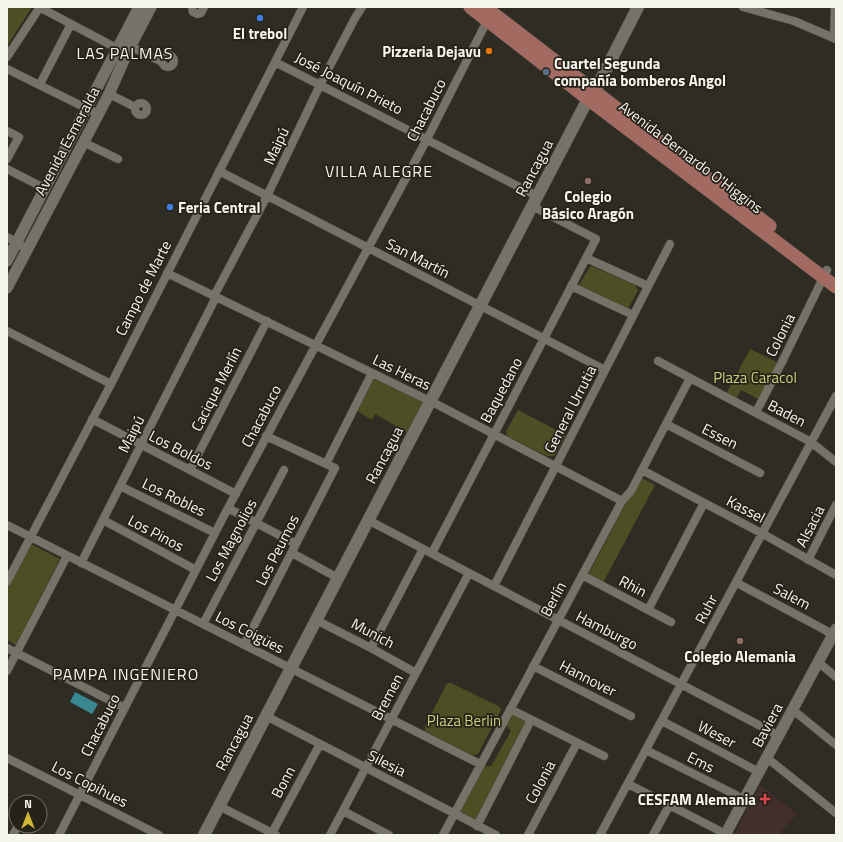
<svg xmlns="http://www.w3.org/2000/svg" width="843" height="842" viewBox="0 0 843 842" font-family="'Titillium Web',sans-serif">
<style>
.medical{fill:#422e2d}
.green{fill:#4d4e23}
.water{fill:#398891}
.lines{fill:none;stroke-linecap:round;stroke-linejoin:round}
.minor-casing{stroke:#4d4b42;stroke-width:9}
.tertiary-casing{stroke:#4d4b42;stroke-width:12}
.secondary-casing{stroke:#4d4b42;stroke-width:13}
.primary-casing{stroke:#4d4b42;stroke-width:14}
.minor{stroke:#757368;stroke-width:8}
.tertiary{stroke:#757368;stroke-width:11}
.secondary{stroke:#757368;stroke-width:12}
.primary{stroke:#a26a61;stroke-width:13}
.shop-dot{fill:#3f7fe0;stroke:#252219;stroke-width:1.5}
.food-dot{fill:#e8710a;stroke:#252219;stroke-width:1.5}
.service-dot{fill:#5c6f8a;stroke:#252219;stroke-width:1.5}
.education-dot{fill:#8d6e63;stroke:#252219;stroke-width:1.5}
.health-dot{fill:#e0444e;stroke:#252219;stroke-width:1.5}
.labels{text-anchor:middle;dominant-baseline:central;stroke-width:3.5;stroke-linejoin:round;paint-order:stroke}
.poi-label{font-size:15px;font-weight:bold;fill:#f6f5ee;stroke:#252219}
.street-label{font-size:15px;fill:#f6f5ee;stroke:#252219}
.park-label{font-size:15px;fill:#cccf7a;stroke:#252219}
.neighbourhood-label{font-size:16px;letter-spacing:1px;fill:#f6f5ee;stroke:#252219}
</style>
<rect width="100%" height="100%" fill="#2e2c23"/>
<path class="medical" d="M 760,785 L 797,814 L 778,835 L 734,835 Z"/>
<path class="green" d="M 7,7 L 32,7 L 7,46 Z
M 591,266 L 635,285 L 638,290 L 628,309 L 579,285 L 588,270 Z
M 750,349 L 781,364 L 762,401 L 741,390 L 735,401 L 725,396 Z
M 376,376 L 429,402 L 412,435 L 375,414 L 372,420 L 357,411 Z
M 518,410 L 566,435 L 554,456 L 547,456 L 507,436 L 506,431 Z
M 640,477 L 655,485 L 603,583 L 588,575 Z
M 31,544 L 60,559 L 16,645 L 7,640 L 7,589 Z
M 448,683 L 451,683 L 500,707 L 501,710 L 478,754 L 471,755 L 425,731 L 425,726 L 446,685 Z
M 510,712 L 526,722 L 477,822 L 459,812 L 480,767 L 491,766 L 511,731 L 504,723 Z"/>
<path class="water" d="M 75,692 L 98,704 L 92,714 L 70,702 Z"/>
<g class="lines">
<defs>
<path id="minor" d="M 39,7 L 122,51
M 192,7 L 193,12 L 197,14 L 201,13 L 204,7
M 743,7 L 794,21 L 836,39
M 834,38 L 835,7
M 130,46 L 162,62
M162 61a6 6 0 1 1 12 0a6 6 0 1 1-12 0Z
M 7,57 L 40,7
M 275,62 L 537,196
M 7,69 L 98,114
M 40,84 L 71,24
M 109,94 L 135,107
M135 109a6 6 0 1 1 12 0a6 6 0 1 1-12 0Z
M 7,131 L 19,137 L 7,159
M 83,142 L 118,159
M 7,169 L 44,188
M 219,171 L 605,370
M 7,237 L 27,249
M 586,258 L 648,286
M 167,273 L 438,405 L 622,501
M 571,286 L 633,315
M 214,296 L 267,196 L 320,85 L 355,18 L 362,7
M 7,331 L 111,384
M 658,361 L 811,442 L 836,462
M 756,412 L 781,364 L 827,270
M 92,419 L 236,494
M 666,424 L 760,473
M 326,464 L 372,373
M 190,470 L 267,321
M 642,470 L 763,534 L 836,575
M 120,486 L 215,533
M 228,508 L 296,544
M 103,520 L 196,570
M 368,520 L 770,731 L 778,736
M 7,525 L 480,764
M 292,553 L 338,578
M 432,553 L 596,239 L 532,206
M 808,560 L 836,505
M 81,563 L 216,297
M 582,575 L 671,622
M 7,582 L 111,384 L 303,7
M 737,583 L 825,630 L 833,636
M 494,586 L 670,244
M 648,610 L 704,503
M 316,620 L 371,648 L 416,673
M 203,624 L 284,470
M 244,645 L 335,468 L 266,436
M 7,648 L 125,708
M 371,648 L 423,549
M 818,662 L 836,677
M 533,666 L 631,716
M 7,671 L 67,556
M 510,709 L 604,756
M 793,710 L 836,745
M 266,716 L 496,835
M 662,721 L 759,772
M 646,750 L 736,795 L 743,801
M 7,758 L 159,835
M 767,758 L 836,813
M 628,784 L 718,830 L 724,835
M 219,806 L 276,835
M 343,811 L 389,835
M 477,826 L 531,720
M 272,833 L 320,744
M 13,835 L 18,826
M 59,835 L 228,508 L 427,139 L 487,21 L 491,18
M 330,835 L 469,573
M 443,835 L 622,501 L 631,491 L 642,470 L 690,378
M 528,835 L 577,743
M 600,835 L 836,396
M 653,835 L 669,806"/>
<path id="tertiary" d="M 7,261 L 139,7
M 7,288 L 109,94 L 127,53 L 151,7
M 725,835 L 836,629"/>
<path id="secondary" d="M 204,835 L 588,99 L 595,91 L 638,7"/>
<path id="primary" d="M 470,7 L 588,99 L 836,287
M 485,7 L 770,226"/>
</defs>
<use href="#minor" class="minor-casing"/>
<use href="#tertiary" class="tertiary-casing"/>
<use href="#secondary" class="secondary-casing"/>
<use href="#primary" class="primary-casing"/>
<use href="#minor" class="minor"/>
<use href="#tertiary" class="tertiary"/>
<use href="#secondary" class="secondary"/>
<use href="#primary" class="primary"/>
</g>
<g class="shop-dot">
<circle cx="260" cy="18" r="4"/>
<circle cx="170" cy="207" r="4"/>
</g>
<circle class="food-dot" cx="489" cy="51" r="4"/>
<circle class="service-dot" cx="546" cy="72" r="4"/>
<g class="education-dot">
<circle cx="588" cy="181" r="4"/>
<circle cx="740" cy="641" r="4"/>
</g>
<path class="health-dot" d="M763 793h4v4h4v4h-4v4h-4v-4h-4v-4h4z"/>
<g class="labels">
<g class="poi-label">
<text x="260" y="33">El trebol</text>
<text x="481" y="51" text-anchor="end">Pizzeria Dejavu</text>
<text x="554" y="63" text-anchor="start">Cuartel Segunda<tspan x="554" dy="17">compañía bomberos Angol</tspan></text>
<text x="588" y="196">Colegio<tspan x="588" dy="17">Básico Aragón</tspan></text>
<text x="178" y="207" text-anchor="start">Feria Central</text>
<text x="740" y="656">Colegio Alemania</text>
<text x="756" y="799" text-anchor="end">CESFAM Alemania</text>
</g>
<g class="street-label">
<text transform="translate(349 83) rotate(27)">José Joaquín Prieto</text>
<text transform="translate(426 110) rotate(-63)">Chacabuco</text>
<text transform="translate(67 141) rotate(-62)">Avenida Esmeralda</text>
<text transform="translate(276 146) rotate(-65)">Maipú</text>
<text transform="translate(691 157) rotate(37)">Avenida Bernardo O'Higgins</text>
<text transform="translate(534 168) rotate(-62)">Rancagua</text>
<text transform="translate(418 258) rotate(27)">San Martín</text>
<text transform="translate(143 288) rotate(-63)">Campo de Marte</text>
<text transform="translate(780 335) rotate(-63)">Colonia</text>
<text transform="translate(402 372) rotate(26)">Las Heras</text>
<text transform="translate(216 389) rotate(-63)">Cacique Merlín</text>
<text transform="translate(501 390) rotate(-62)">Baquedano</text>
<text transform="translate(570 409) rotate(-63)">General Urrutia</text>
<text transform="translate(787 413) rotate(28)">Baden</text>
<text transform="translate(261 416) rotate(-62)">Chacabuco</text>
<text transform="translate(131 434) rotate(-63)">Maipú</text>
<text transform="translate(720 436) rotate(27)">Essen</text>
<text transform="translate(181 450) rotate(27)">Los Boldos</text>
<text transform="translate(384 455) rotate(-62)">Rancagua</text>
<text transform="translate(174 497) rotate(26)">Los Robles</text>
<text transform="translate(746 509) rotate(28)">Kassel</text>
<text transform="translate(810 526) rotate(-63)">Alsacia</text>
<text transform="translate(156 533) rotate(28)">Los Pinos</text>
<text transform="translate(231 540) rotate(-62)">Los Magnolios</text>
<text transform="translate(277 550) rotate(-63)">Los Peumos</text>
<text transform="translate(633 586) rotate(28)">Rhin</text>
<text transform="translate(792 596) rotate(28)">Salem</text>
<text transform="translate(553 599) rotate(-62)">Berlín</text>
<text transform="translate(706 609) rotate(-62)">Ruhr</text>
<text transform="translate(607 630) rotate(27)">Hamburgo</text>
<text transform="translate(250 632) rotate(27)">Los Coigües</text>
<text transform="translate(373 633) rotate(28)">Munich</text>
<text transform="translate(588 678) rotate(27)">Hannover</text>
<text transform="translate(387 697) rotate(-62)">Bremen</text>
<text transform="translate(100 725) rotate(-63)">Chacabuco</text>
<text transform="translate(767 725) rotate(-62)">Baviera</text>
<text transform="translate(717 734) rotate(28)">Weser</text>
<text transform="translate(234 742) rotate(-62)">Rancagua</text>
<text transform="translate(701 762) rotate(27)">Ems</text>
<text transform="translate(387 763) rotate(27)">Silesia</text>
<text transform="translate(283 782) rotate(-62)">Bonn</text>
<text transform="translate(540 782) rotate(-62)">Colonia</text>
<text transform="translate(90 784) rotate(27)">Los Copihues</text>
</g>
<g class="park-label">
<text x="755" y="377">Plaza Caracol</text>
<text x="464" y="720">Plaza Berlin</text>
</g>
<g class="neighbourhood-label">
<text x="125" y="53">LAS PALMAS</text>
<text x="379" y="171">VILLA ALEGRE</text>
<text x="126" y="674">PAMPA INGENIERO</text>
</g>
</g>
<rect width="843" height="842" fill="none" stroke="#f6f5ee" stroke-width="16"/>
<g transform="translate(28 814)"><circle r="19" fill="#252219" stroke="#79766e"/>
<path d="M0-3L7 15L0 10L-7 15Z" fill="#d3b635"/>
<text y="-6" font-size="11" font-weight="bold" text-anchor="middle" fill="#f6f5ee">N</text>
</g>
</svg>
